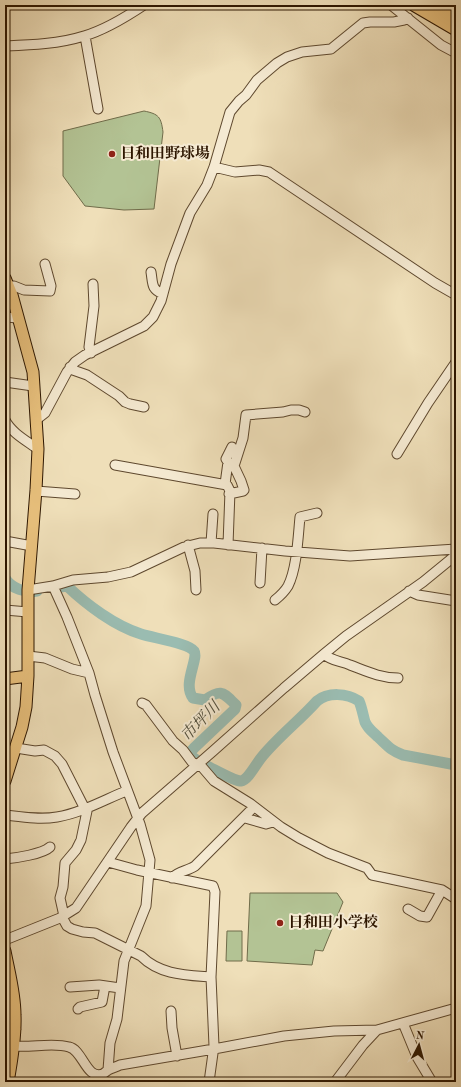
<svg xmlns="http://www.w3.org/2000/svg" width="461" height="1087" viewBox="0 0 461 1087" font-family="'Old Standard TT','Noto Serif JP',serif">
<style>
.grass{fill:#b3c394;stroke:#706c4a}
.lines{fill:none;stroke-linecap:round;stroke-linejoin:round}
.river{stroke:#9abcb1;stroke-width:11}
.minor-casing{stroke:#5e482e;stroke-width:11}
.major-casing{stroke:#2d1600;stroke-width:13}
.highway-casing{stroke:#2d1600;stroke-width:15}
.minor{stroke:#f5ead2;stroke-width:9}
.major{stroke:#e8c07c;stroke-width:11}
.highway{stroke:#e8c07c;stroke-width:13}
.poi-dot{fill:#8f2418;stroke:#f5ead2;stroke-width:1.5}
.labels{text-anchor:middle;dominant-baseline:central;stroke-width:4;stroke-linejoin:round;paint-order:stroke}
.poi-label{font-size:15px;font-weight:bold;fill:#2d1600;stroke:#f5ead2;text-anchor:start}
.water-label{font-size:16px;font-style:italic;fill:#53503e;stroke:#f5ead2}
</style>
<rect width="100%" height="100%" fill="#efdfb9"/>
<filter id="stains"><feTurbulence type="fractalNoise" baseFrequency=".005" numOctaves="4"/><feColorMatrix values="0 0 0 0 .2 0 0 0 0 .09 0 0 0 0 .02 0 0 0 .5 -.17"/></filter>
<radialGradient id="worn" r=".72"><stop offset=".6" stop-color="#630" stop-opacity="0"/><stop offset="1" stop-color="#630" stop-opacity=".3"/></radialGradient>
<path class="grass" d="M 144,111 C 159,114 161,117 163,132 L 154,209 L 124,210 L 85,206 L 63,176 L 63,131 Z
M 250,893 L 337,893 L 343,902 L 323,951 L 315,950 L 312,965 L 247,961 Z
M 227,931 L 242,931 L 242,961 L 226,961 Z"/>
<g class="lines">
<path class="river" d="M 5,578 C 11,589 26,593 37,591
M 54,588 L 67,586 C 87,605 115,626 141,634 C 153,638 188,643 194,651 C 199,659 182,684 193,698 L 205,700 C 222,688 223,693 236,705 L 235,709 L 233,711 L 194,748 L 189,754 C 194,760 234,781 241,781 C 248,780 256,764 261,758 C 277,738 299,721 317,701 C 328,692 347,693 359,701 C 362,708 363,715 365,722 C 368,729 373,732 378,737 C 388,746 390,750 403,755 L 456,765"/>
<defs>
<path id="minor" d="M 391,5 L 441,45 L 456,53
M 85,36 L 98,109
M 5,46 C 31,45 59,44 84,36 C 105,30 126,17 144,5
M 214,167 L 235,172 L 259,170 L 269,172 L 435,283 L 456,295
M 151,272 C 153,284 151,289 163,294
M 8,286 L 14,286 L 24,290 L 50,291 L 51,286 L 45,264
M 5,317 L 18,318
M 91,353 L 89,347 L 94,306 L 93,284
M 70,367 L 73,370 L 87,375 L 119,396 L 125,402 L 130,404 L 144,407
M 5,382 L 33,386
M 5,420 C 11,432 25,440 35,447 L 38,448
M 36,420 L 45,413 L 67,372 L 75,362 L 85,355 L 144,326 L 153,317 L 161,301 L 171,264 L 187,221 L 190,213 L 207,185 L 214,167 L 230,112 L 239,101 L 246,95 L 257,80 L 277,63 L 287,57 L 302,52 L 331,49 L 363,23 L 370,22 L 394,22 L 404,20 L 408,18
M 397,454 L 428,403 L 456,362
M 115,465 L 227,485 L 230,491 L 228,545
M 225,484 L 228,462 L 226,459 L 232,447
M 36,491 L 75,494
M 229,494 L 243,491 L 244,490 L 241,481 L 234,466 L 243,438 L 246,415 L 283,412 L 291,410 L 299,410 L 305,412
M 5,541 L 32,546
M 211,543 L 213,514
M 188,545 L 195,571 L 196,590
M 260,583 L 262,548
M 53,586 L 67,617 L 89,673 L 95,695 L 113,752 L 140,824 L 150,860 L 146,906 L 124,961 L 117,1019 L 110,1043 L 108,1070
M 28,590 L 53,586 L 73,580 L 108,577 L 131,572 L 184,547 L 200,543 L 214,543 L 285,551 L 350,556 L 456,549
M 409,591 L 418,595 L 456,601
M 275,600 C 280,596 285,591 288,586 C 297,568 298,537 300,517 L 317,513
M 5,610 L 28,612
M 324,654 C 331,661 341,661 350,665 C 366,671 380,678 398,678
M 28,656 L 45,658 L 72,669 L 89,673
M 142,703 L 146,705 L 173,741 L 183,750 L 192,762 L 202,767 L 214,781 L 251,804 L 281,827 L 299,838 L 328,853 L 367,868 L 372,875 L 442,890 L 456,899
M 16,748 L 35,751 L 44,750 L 55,756 L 62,764 L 85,809
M 5,815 C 22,817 40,820 57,817 C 81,813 104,800 126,791
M 245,818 L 266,824 L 273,822
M 5,859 C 16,858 43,854 50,847
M 108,862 L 137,870 L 213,886 L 215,892 L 211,977 L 214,1046 L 209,1082
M 172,878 C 178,871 188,871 195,866 L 254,807
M 408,909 L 420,916 L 427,917 L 442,890
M 64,916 L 60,898 L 63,887 L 65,863 L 76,850 L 81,840 L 87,811 L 86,808
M 62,917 L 67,926 L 72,929 L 83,932 L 95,933 L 141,956 C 160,975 186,975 211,977
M 5,940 L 60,918 L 76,908 L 131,827 L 142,813 L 212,752 L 284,688 L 324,654 L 346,636 L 423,582 L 456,555
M 70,987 L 99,985 L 120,988
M 78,1009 L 80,1007 L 102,1002 L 105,986
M 171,1011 L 172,1028 L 177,1056
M 403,1023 L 417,1057 L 432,1082
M 13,1046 C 31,1048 53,1042 69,1047 C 83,1050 86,1080 103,1074 C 104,1073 107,1071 108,1070 C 112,1068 116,1067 120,1065 L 214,1049 L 284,1036 L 334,1031 L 377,1030 L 456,1008
M 335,1082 L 363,1045 L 377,1030"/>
<path id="major" d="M 5,278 L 12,295 L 33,372 L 38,449 L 36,490 L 28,590 L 28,676 L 26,707 L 22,727 L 5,781
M 5,679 L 28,676
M 5,951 C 9,972 15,993 15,1015 C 16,1037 12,1060 8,1082
M 5,1026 L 15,1029"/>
<path id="highway" d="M 415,5 L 456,29
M 433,5 L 456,18"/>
</defs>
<use href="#minor" class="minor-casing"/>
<use href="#major" class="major-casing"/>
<use href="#highway" class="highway-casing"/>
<use href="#minor" class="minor"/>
<use href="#major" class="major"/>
<use href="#highway" class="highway"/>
</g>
<g class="poi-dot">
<circle cx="112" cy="154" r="4"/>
<circle cx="280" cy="923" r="4"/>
</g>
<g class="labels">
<g class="poi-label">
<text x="120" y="154">日和田野球場</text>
<text x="288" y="923">日和田小学校</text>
</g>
<g class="water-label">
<text transform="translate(201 722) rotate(-46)">市坪川</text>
</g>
</g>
<rect width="461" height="1087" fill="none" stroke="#efdfb9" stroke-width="20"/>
<rect x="6" y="6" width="449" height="1075" fill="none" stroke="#2d1600" stroke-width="2"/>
<rect x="10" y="10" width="441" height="1067" fill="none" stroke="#2d1600"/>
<g transform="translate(419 1045) rotate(6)" stroke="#f5ead2" stroke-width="3" paint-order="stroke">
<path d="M0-3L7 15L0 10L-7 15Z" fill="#2d1600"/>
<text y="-6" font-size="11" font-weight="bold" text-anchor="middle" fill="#2d1600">N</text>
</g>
<rect width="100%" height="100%" filter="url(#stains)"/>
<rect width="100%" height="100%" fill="url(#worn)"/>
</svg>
